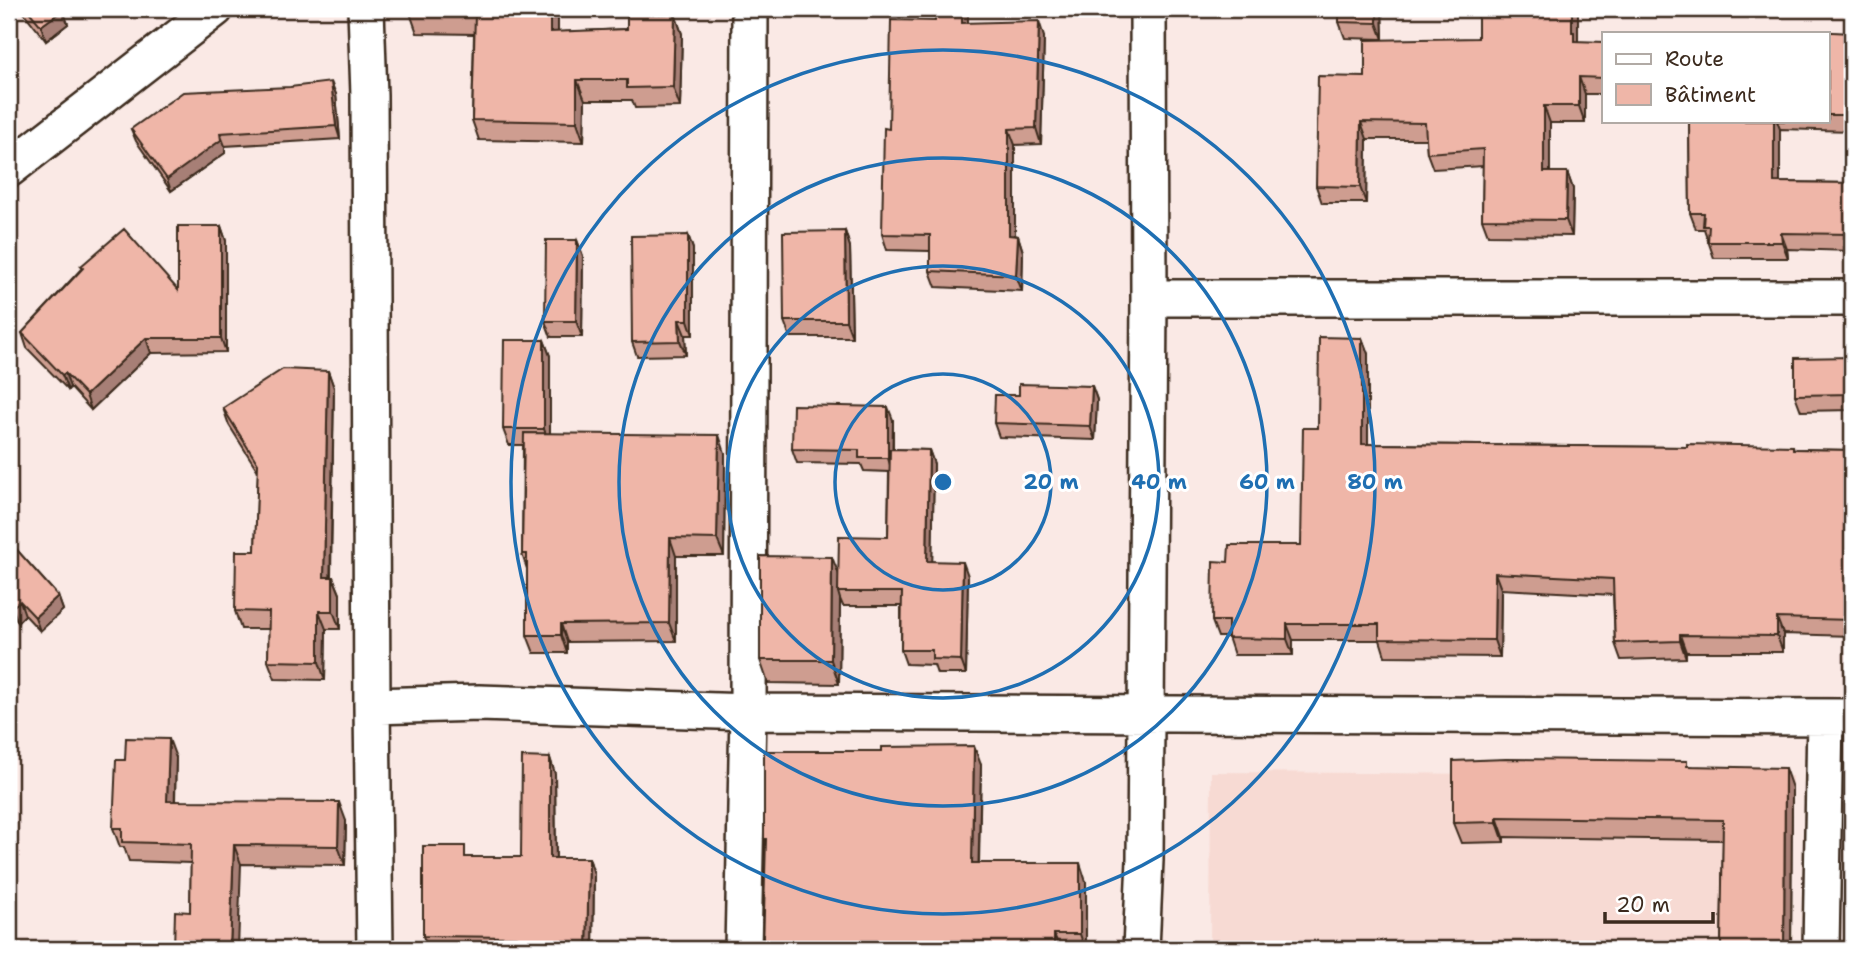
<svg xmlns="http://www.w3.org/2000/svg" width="1861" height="958" viewBox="0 0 1861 958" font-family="'Shantell Sans',sans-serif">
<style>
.built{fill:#f7dad3}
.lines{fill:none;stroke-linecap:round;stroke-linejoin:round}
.street-casing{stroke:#3b2a1e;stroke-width:40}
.street{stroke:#fff;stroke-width:35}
.wall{fill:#ce9d90;stroke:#3b2a1e;stroke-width:2}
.shaded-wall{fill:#a77f76;stroke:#3b2a1e;stroke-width:2}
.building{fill:#efb6a8;stroke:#3b2a1e;stroke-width:2}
.ring{fill:none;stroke:#1f6fb2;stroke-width:3.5}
.centre{fill:#1f6fb2;stroke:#fff;stroke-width:3.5}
.ring-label{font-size:21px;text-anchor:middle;font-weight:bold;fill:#1f6fb2;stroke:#fff;stroke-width:6;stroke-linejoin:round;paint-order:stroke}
</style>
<rect width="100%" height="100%" fill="#fae9e5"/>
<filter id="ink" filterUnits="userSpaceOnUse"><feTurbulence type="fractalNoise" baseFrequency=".0143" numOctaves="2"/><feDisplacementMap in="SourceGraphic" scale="14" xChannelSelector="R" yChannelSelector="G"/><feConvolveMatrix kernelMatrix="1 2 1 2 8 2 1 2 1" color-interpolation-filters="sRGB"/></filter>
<g filter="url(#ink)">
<path class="built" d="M 1211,772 L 1792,776 L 1791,949 L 1210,949 Z"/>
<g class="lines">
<defs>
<path id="street" d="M 366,9 L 369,95 L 372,706 L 375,949
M 9,169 L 215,9
M 1149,298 L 1852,298
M 372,706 L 479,703 L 748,712 L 1852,717
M 743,949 L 748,712 L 750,9
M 1141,949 L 1145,860 L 1149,298 L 1148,9
M 1821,949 L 1825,717"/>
</defs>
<use href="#street" class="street-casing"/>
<use href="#street" class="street"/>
</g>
<path class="wall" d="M 21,9 L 62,9 L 68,24 L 46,41 Z
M 410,9 L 558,9 L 558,32 L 627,29 L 675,14 L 682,34 L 680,107 L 635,108 L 632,100 L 585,100 L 584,142 L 479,140 L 472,120 L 474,34 L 417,33 L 410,13 Z
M 968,9 L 968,23 L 1044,37 L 1041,144 L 1015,145 L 1015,235 L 1018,236 L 1023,252 L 1022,291 L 936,287 L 930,271 L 930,251 L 887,250 L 882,234 L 935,21 Z
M 1339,9 L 1382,9 L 1383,39 L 1345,38 L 1339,22 Z
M 1478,9 L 1578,9 L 1578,42 L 1604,42 L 1604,94 L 1585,94 L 1585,123 L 1550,123 L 1550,172 L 1567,172 L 1573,189 L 1572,236 L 1488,235 L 1482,219 L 1483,166 L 1433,169 L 1427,153 L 1426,139 L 1367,139 L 1366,203 L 1322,203 L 1316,186 L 1365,77 L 1478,38 Z
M 1828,33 L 1852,33 L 1852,131 L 1780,129 L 1780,182 L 1852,183 L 1852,251 L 1787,249 L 1788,258 L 1714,258 L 1704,229 L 1696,229 L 1690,213 L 1689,121 L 1828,121 Z
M 336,94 L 340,139 L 225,146 L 225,153 L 171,191 L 136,141 L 131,129 Z
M 221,226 L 226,241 L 226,352 L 151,353 L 91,410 L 70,387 L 68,390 L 27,348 L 22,333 L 82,268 L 81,266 L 178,290 Z
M 845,231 L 850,247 L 852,337 L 790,337 L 784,321 Z
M 688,235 L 693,249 L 693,335 L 685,335 L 686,355 L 637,356 L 632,342 Z
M 577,240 L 583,256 L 582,337 L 551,337 L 545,321 Z
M 1362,338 L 1368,354 L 1368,444 L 1687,447 L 1793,446 L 1794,449 L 1852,450 L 1852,636 L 1783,634 L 1783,652 L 1686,652 L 1686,658 L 1621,660 L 1615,643 L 1613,595 L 1501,589 L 1500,657 L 1385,656 L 1380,640 L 1293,640 L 1293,655 L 1234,655 L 1228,637 L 1218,637 L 1212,621 L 1228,562 L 1301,545 L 1318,428 Z
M 544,340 L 550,356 L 550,434 L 725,453 L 724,556 L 676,556 L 676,641 L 567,642 L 567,653 L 534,653 L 527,635 L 527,569 L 522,554 L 523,445 L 509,445 L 503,429 Z
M 1852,357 L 1852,410 L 1801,411 L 1795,395 Z
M 328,371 L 334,388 L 331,577 L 333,577 L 340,594 L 340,629 L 326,629 L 325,680 L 275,679 L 268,661 L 269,629 L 241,629 L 235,611 L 255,551 L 258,471 L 229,425 L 223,408 Z
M 1092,386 L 1097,400 L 1095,440 L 999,437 L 994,423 L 1019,395 Z
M 893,420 L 893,449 L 929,450 L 934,464 L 932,561 L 968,576 L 966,674 L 937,674 L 934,665 L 906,664 L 901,650 L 901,606 L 843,606 L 840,599 L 839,684 L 768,683 L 760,660 L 838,573 L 888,537 L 889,472 L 864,471 L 861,464 L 797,463 L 792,449 Z
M 9,541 L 58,596 L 63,610 L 40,631 L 25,615 L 18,622 L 9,612 Z
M 176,758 L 175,801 L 346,821 L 345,865 L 241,864 L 190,912 L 191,863 L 129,861 L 124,847 L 120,847 L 113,828 Z
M 550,758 L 555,774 L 556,858 L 589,858 L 594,874 L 593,949 L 428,949 L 423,936 L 469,857 L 521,857 Z
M 981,765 L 979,863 L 1086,882 L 1086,949 L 763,949 L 766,845 L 764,839 Z
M 1689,766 L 1792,788 L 1791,949 L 1721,949 L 1723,840 L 1504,837 L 1504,842 L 1461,843 L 1453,823 Z"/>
<path class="shaded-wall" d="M 550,9 L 558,9 L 558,52 L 550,32 Z
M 962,9 L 968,9 L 968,39 L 962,23 Z
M 1377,9 L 1382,9 L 1383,39 L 1377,23 Z
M 1572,9 L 1578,9 L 1578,43 L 1574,41 L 1572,32 Z
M 63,10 L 68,24 L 46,41 L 41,26 Z
M 675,14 L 682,34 L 680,107 L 673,87 Z
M 1039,21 L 1044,37 L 1041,144 L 1036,128 Z
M 1579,77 L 1585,94 L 1585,123 L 1579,106 Z
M 577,80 L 585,100 L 584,142 L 577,122 Z
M 331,82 L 336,94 L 340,139 L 336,126 Z
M 1544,106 L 1550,123 L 1550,188 L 1544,172 Z
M 1774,121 L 1777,121 L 1780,129 L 1780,198 L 1774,182 Z
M 1361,122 L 1367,139 L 1366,203 L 1360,187 Z
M 1009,129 L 1015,145 L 1015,251 L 1009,235 Z
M 220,133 L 225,146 L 225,153 L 171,191 L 167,179 Z
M 1567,172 L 1573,189 L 1572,236 L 1566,220 Z
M 221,226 L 226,241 L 226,352 L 221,338 Z
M 845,231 L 850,247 L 852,337 L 846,321 Z
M 1781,233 L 1787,249 L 1788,258 L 1782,242 Z
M 688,235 L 693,249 L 693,335 L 688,320 Z
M 1018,236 L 1023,252 L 1022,291 L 1016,275 Z
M 577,240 L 583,256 L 582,337 L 576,321 Z
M 679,320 L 685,335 L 686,355 L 680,341 Z
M 146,338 L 151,353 L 91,410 L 86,395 Z
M 1362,338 L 1368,354 L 1368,460 L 1362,444 Z
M 544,340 L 550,356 L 550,445 L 544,429 Z
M 328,371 L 334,388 L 330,594 L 324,577 Z
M 65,373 L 70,387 L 68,390 L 62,375 Z
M 1092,386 L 1097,400 L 1095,440 L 1090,426 Z
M 888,407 L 893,420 L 892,472 L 888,458 Z
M 719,435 L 725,453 L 724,556 L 717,539 Z
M 929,450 L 934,464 L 932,576 L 927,561 Z
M 670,538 L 676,556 L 676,641 L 669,623 Z
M 832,557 L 841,580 L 838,592 L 840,599 L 839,684 L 831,660 Z
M 963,562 L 968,576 L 966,674 L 961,660 Z
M 1495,573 L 1501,589 L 1500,657 L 1494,640 Z
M 333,577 L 340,594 L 340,629 L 333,611 Z
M 58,596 L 63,610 L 40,631 L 35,617 Z
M 20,601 L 25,615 L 18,622 L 12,607 Z
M 319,611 L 326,629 L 325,680 L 319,662 Z
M 1777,618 L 1783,634 L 1783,652 L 1777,636 Z
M 561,624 L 567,642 L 567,653 L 561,635 Z
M 1287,624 L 1293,640 L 1293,655 L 1287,639 Z
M 1680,635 L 1686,652 L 1686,658 L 1680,641 Z
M 169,739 L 176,758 L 174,820 L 167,801 Z
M 974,746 L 981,765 L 978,882 L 972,863 Z
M 550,758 L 555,774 L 556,874 L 550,858 Z
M 1785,768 L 1792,788 L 1791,949 L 1784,949 Z
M 339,802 L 346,821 L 345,865 L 338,846 Z
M 1497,817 L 1504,837 L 1504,842 L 1497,822 Z
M 234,845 L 241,864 L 238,949 L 230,949 Z
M 589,858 L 594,874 L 593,949 L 587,949 Z
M 1080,863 L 1086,882 L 1086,949 L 1085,949 L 1080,934 Z
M 1054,934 L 1060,949 L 1054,949 Z"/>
<path class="building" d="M 27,9 L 62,9 L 63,10 L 41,26 Z
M 410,9 L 550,9 L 550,32 L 627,29 L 627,15 L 675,14 L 673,87 L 627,88 L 627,80 L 577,80 L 577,122 L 472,120 L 475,14 L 410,13 Z
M 935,9 L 962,9 L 962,23 L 1039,21 L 1036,128 L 1009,129 L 1009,235 L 1018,236 L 1016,275 L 930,271 L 930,235 L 882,234 L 884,128 L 889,129 L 891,20 L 935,21 Z
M 1339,9 L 1377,9 L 1377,23 L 1339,22 Z
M 1478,9 L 1572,9 L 1572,32 L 1574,32 L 1574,41 L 1604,42 L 1604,78 L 1579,77 L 1579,106 L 1544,106 L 1544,172 L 1567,172 L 1566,220 L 1482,219 L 1483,149 L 1427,153 L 1425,123 L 1361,122 L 1360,187 L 1316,186 L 1318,76 L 1365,77 L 1365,40 L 1478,38 Z
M 1813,31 L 1852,33 L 1852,115 L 1828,115 L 1828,33 L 1813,33 Z
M 331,82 L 336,126 L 220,133 L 221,140 L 167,179 L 131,129 L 183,92 L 290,87 Z
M 1689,121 L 1774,121 L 1774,182 L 1852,183 L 1852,234 L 1781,233 L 1782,242 L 1708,242 L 1709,226 L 1703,226 L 1704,213 L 1690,213 Z
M 178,226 L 221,226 L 221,338 L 146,338 L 86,395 L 65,373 L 62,375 L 22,333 L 83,268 L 81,266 L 124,229 L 178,290 Z
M 845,231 L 846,321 L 784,321 L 783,232 Z
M 688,235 L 688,320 L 679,320 L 680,341 L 632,342 L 631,236 Z
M 546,240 L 577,240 L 576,321 L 545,321 Z
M 1319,337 L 1362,338 L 1362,444 L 1687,447 L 1687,444 L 1793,446 L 1793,449 L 1852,450 L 1852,620 L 1777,618 L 1777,636 L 1680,635 L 1680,641 L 1615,643 L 1613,579 L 1495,573 L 1494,640 L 1379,639 L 1379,624 L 1287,624 L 1287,639 L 1228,638 L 1228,621 L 1212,621 L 1213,561 L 1228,562 L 1229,545 L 1301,545 L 1303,428 L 1318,428 Z
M 504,340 L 544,340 L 544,429 L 503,429 Z
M 1852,357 L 1852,394 L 1795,395 L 1795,358 Z
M 283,369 L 328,371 L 324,577 L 333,577 L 333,611 L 319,611 L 319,662 L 268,661 L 269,612 L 235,611 L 236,551 L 255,551 L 258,464 L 223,408 Z
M 1019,384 L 1092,386 L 1090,426 L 994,423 L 995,395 L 1019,395 Z
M 793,405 L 888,407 L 888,458 L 859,458 L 859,450 L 792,449 Z
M 524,433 L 719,435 L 717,539 L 670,538 L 669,623 L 561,624 L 561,635 L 527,635 L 527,554 L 522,554 Z
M 890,449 L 929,450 L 927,561 L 963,562 L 961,660 L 932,659 L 932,650 L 901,650 L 902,592 L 838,592 L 839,536 L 888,537 Z
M 9,541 L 58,596 L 35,617 L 20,601 L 12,607 L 9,603 Z
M 760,556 L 832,557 L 831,660 L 760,660 Z
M 126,738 L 169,739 L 167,801 L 339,802 L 338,846 L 234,845 L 230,949 L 174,949 L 175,911 L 190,912 L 191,844 L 122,842 L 122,828 L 113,828 L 116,760 L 125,760 Z
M 974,746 L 972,863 L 1080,863 L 1080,934 L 1054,934 L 1054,949 L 763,949 L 766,839 L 764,839 L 764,751 L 882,751 L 882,747 Z
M 522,757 L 550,758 L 550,858 L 589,858 L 587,949 L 516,949 L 517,937 L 423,936 L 423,846 L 465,846 L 465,857 L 521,857 Z
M 1506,759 L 1687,761 L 1687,766 L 1785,768 L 1784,949 L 1721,949 L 1723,820 L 1497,817 L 1497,822 L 1453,823 L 1453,761 Z
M 1851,765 L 1852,765 L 1852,865 L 1849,865 Z"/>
</g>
<g class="ring">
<circle cx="943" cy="482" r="108"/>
<circle cx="943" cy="482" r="216"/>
<circle cx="943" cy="482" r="324"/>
<circle cx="943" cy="482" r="432"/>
</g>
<circle cx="943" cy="482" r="10" class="centre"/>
<g class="ring-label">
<text x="1051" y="489">20 m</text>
<text x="1159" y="489">40 m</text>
<text x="1267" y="489">60 m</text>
<text x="1375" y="489">80 m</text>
</g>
<rect width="1861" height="958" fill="none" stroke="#fff" stroke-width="35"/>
<rect x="18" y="18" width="1826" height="923" fill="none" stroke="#3b2a1e" stroke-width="2.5" filter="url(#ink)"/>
<rect x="1602" y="32" width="228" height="91" fill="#ffffff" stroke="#b1aaa5" stroke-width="2"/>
<rect x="1616" y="54" width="35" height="10" fill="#ffffff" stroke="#b1aaa5" stroke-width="2"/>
<text x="1665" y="66" font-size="21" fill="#3b2a1e">Route</text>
<rect x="1616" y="84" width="35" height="21" fill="#efb6a8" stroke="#b1aaa5" stroke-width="2"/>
<text x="1665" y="102" font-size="21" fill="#3b2a1e">Bâtiment</text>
<path d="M1605 912v10h108v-10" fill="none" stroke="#3b2a1e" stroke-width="3.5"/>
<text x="1616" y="912" font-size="21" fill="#3b2a1e" stroke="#ffffff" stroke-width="5" paint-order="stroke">20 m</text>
</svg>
